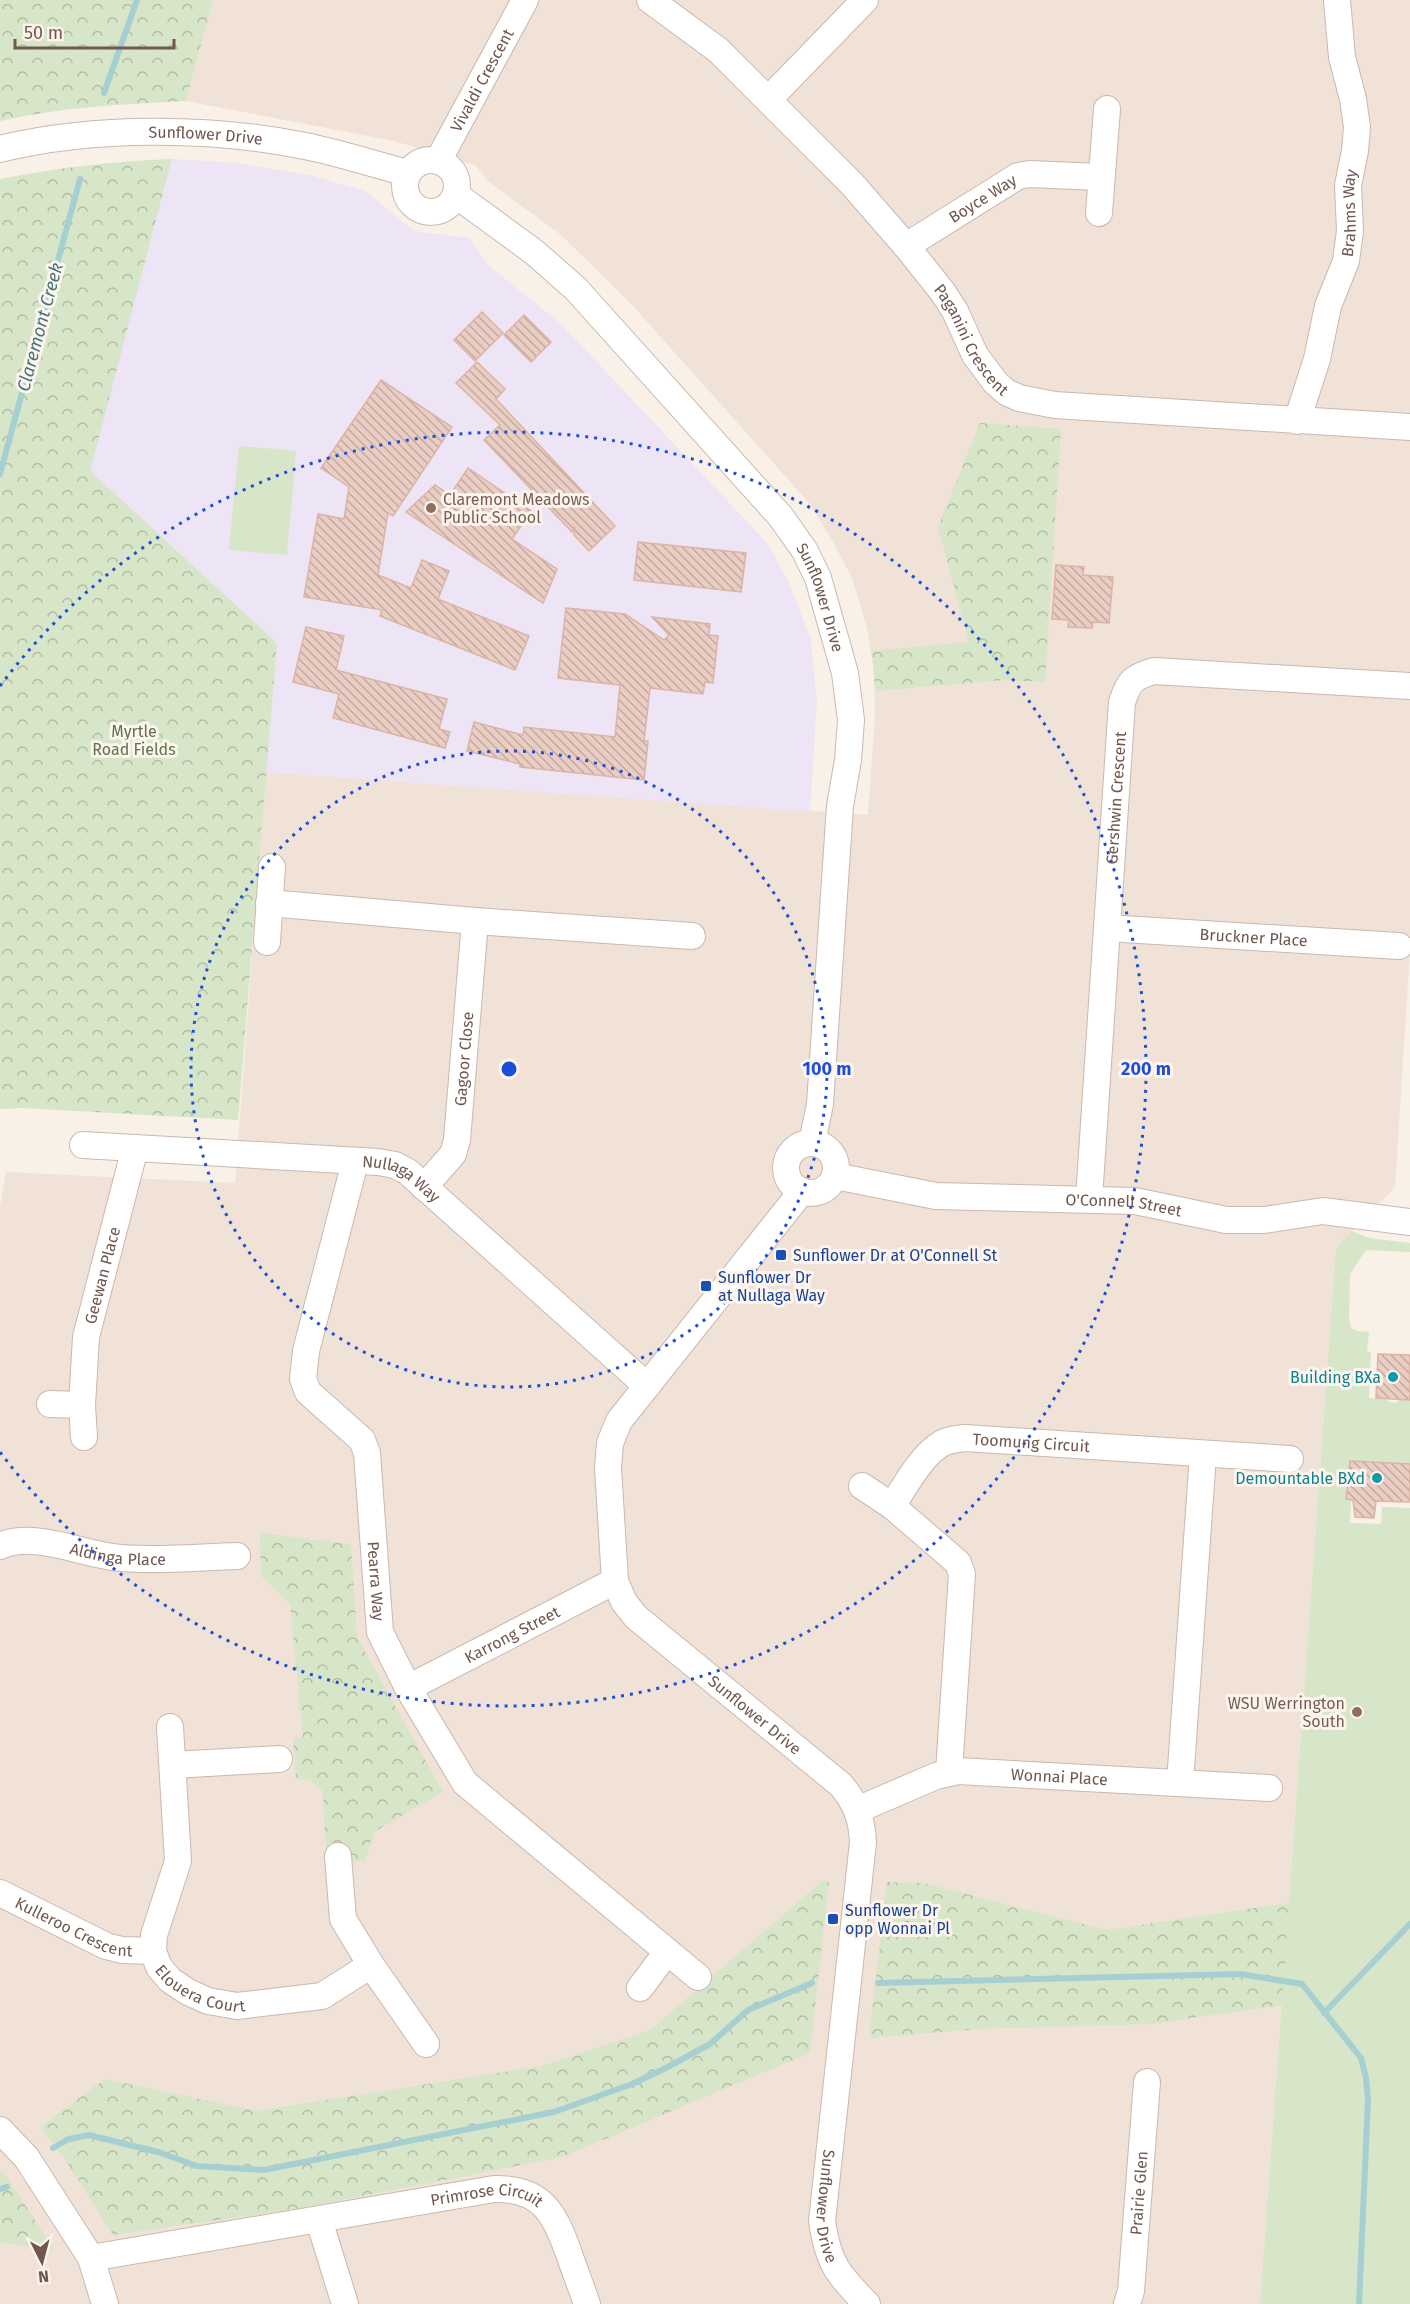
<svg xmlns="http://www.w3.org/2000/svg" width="1410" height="2304" viewBox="0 0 1410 2304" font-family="'Fira Sans',sans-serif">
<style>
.residential{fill:#f0e2d7}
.education{fill:#ede4f6}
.green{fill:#d7e5c8}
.forest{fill:url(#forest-crowns)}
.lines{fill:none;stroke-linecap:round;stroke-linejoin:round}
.stream{stroke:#a6cfd1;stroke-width:6}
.building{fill:url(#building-back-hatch);stroke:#dcb3a5;stroke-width:1.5}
.minor-casing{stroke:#cab8af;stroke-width:28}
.minor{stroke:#fff;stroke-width:26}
.ring{fill:none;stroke:#1d4ed8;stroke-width:3;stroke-dasharray:3 6}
.education-dot{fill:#8d6e63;stroke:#fdf5ed;stroke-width:2}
.transit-dot{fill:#1a4fb4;stroke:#fdf5ed;stroke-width:2}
.culture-dot{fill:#0f9aa8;stroke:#fdf5ed;stroke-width:2}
.labels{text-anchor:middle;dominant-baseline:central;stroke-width:6;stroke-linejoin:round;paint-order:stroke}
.street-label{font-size:16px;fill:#70574f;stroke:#fdf5ed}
.education-label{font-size:16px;fill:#785e54;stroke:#fdf5ed;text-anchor:start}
.park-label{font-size:16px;fill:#5b7449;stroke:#fdf5ed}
.transit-label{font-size:16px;fill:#164399;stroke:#fdf5ed;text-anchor:start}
.culture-label{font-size:16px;fill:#0d838f;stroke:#fdf5ed;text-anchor:end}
.water-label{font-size:18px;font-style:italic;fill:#48777a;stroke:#fdf5ed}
.centre{fill:#1d4ed8;stroke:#fdf5ed;stroke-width:3}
.ring-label{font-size:18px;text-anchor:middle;font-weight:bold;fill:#1d4ed8;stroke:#fdf5ed;stroke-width:6;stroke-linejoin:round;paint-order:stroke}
</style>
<defs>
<pattern id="forest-crowns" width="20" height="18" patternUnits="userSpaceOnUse" patternTransform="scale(1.5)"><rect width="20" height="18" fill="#d7e5c8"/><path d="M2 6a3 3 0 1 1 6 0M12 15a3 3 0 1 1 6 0" fill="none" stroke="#b3bca5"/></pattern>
<pattern id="building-back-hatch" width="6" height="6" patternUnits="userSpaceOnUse" patternTransform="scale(1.5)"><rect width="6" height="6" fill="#ebcec3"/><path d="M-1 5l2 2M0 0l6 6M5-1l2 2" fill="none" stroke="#c3aaa1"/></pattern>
</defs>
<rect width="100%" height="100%" fill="#f9f0e7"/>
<path class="residential" d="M 213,0 L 1410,0 L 1410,950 L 1395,1187 L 1336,1248 L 1260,2304 L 0,2304 L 0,2242 L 55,2251 L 0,2169 L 0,1206 L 6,1172 L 235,1183 L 266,772 L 868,815 L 875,717 L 874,670 L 867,628 L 852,578 L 832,540 L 810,504 L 633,306 L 560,234 L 489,182 L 475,165 L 394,141 L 186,101 Z"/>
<path class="education" d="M 172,159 L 236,163 L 309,175 L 365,191 L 414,231 L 469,238 L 488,265 L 560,323 L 768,544 L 789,583 L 810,637 L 817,701 L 810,812 L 266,772 L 277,643 L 89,471 Z"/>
<path class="green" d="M 239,446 L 296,451 L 287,555 L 229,550 Z
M 1352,1231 L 1369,1238 L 1410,1243 L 1410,1252 L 1366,1250 L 1350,1274 L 1349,1318 L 1351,1328 L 1357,1331 L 1369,1332 L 1367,1352 L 1371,1352 L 1369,1398 L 1386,1399 L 1389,1402 L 1396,1403 L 1401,1399 L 1410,1400 L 1410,1464 L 1350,1461 L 1349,1474 L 1343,1474 L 1343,1481 L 1347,1482 L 1347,1499 L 1351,1499 L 1350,1523 L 1381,1524 L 1382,1507 L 1410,1508 L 1410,2304 L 1260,2304 L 1336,1248 Z"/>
<path class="forest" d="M 0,0 L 213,0 L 186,101 C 123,104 62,107 0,121 Z
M 172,159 L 90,471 L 277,643 L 238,1120 L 23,1108 L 0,1109 L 0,179 C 57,168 114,161 172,159 Z
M 980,423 L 1061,429 L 1045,682 L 1004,680 L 875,691 L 872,651 L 969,642 L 938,527 Z
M 260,1533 L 351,1544 L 357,1637 L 443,1792 L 374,1832 L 365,1861 L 327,1863 L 322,1790 L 309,1779 L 296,1779 L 293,1738 L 303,1737 L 290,1604 L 261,1576 Z
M 822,1881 L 829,1881 L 810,2053 L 562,2157 L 301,2208 L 113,2235 L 64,2158 L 40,2127 L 105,2079 L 256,2111 L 541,2066 L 649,2031 Z
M 887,1882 L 923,1883 L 1107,1930 L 1289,1903 L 1282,2005 L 1150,2024 L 978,2029 L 869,2038 Z
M 0,2169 L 5,2174 L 55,2251 L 0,2242 Z"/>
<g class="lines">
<path class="stream" d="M 104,93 L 137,0
M 0,474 L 80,179
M 878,1983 L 1240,1974 L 1302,1984 L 1361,2058 L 1366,2078 L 1368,2099 L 1359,2304
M 1324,2013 L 1410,1924
M 53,2148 L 69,2139 L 89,2135 L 158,2152 L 197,2166 L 264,2170 L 554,2112 L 632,2084 L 664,2069 L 710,2044 L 748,2010 L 812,1983
M 0,2189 L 7,2187"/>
</g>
<path class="building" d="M 482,312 L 503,333 L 475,361 L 454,340 Z
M 524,315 L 551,342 L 531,362 L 504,335 Z
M 477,362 L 505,389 L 496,399 L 615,526 L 589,551 L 574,535 L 575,527 L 572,532 L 484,440 L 500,425 L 456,383 Z
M 381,380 L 452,427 L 393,516 L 388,513 L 378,575 L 411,588 L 422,560 L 449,571 L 438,599 L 529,636 L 515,670 L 380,616 L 382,610 L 304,597 L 318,514 L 344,519 L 349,487 L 321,468 Z
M 468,468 L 531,511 L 512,539 L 557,569 L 543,603 L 406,512 L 435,485 L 450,495 Z
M 638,542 L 746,553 L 741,592 L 634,580 Z
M 1056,565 L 1084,567 L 1083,575 L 1113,577 L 1109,623 L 1093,622 L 1092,628 L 1068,627 L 1069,620 L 1052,619 Z
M 566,608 L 625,614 L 664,640 L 669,635 L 652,617 L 710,624 L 709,635 L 718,636 L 713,683 L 705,682 L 703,694 L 650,688 L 644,741 L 648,741 L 644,780 L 520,767 L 520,764 L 467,751 L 474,722 L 523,735 L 524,727 L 615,737 L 620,685 L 558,678 Z
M 306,627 L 344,636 L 336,670 L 447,699 L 439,729 L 450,732 L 445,748 L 333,718 L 339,694 L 293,682 Z
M 1378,1354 L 1410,1355 L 1410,1400 L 1376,1398 Z
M 1350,1461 L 1410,1464 L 1410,1502 L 1376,1501 L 1374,1518 L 1355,1517 L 1353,1500 L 1346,1499 Z"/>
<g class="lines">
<defs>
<g id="minor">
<path id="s1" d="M 650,0 L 718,50 L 852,184 L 906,246 L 942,291 L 955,311 L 975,355 L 995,382 L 1006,392 L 1019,398 L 1055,405 L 1410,427"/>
<path d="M 769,99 L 865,0"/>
<path id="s2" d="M 0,149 C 93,126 212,127 305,146 C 340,153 373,164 407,173"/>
<circle cx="431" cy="186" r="26"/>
<path id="s3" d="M 438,161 L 525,0"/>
<path id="s4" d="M 456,195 L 534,252 L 576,289 L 781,517 L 805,551 L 818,578 L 845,673 L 851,720 L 848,760 L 840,806 L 820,1104 L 812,1143"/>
<path d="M 1099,213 L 1107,109"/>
<path id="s5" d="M 906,246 L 1018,176 L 1030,174 L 1100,177"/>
<path id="s6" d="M 1297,421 L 1317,359 L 1328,306 L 1346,261 L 1350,231 L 1348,185 L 1355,151 L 1357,127 L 1353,99 L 1342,57 L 1337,0"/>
<path d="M 269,903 L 475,921 L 692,936"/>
<path id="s7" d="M 1107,928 L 1399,946"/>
<path d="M 267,942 L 272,867"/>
<circle cx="811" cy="1168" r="25"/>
<path id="s8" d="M 83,1145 L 378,1162 L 395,1165 L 408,1172 L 647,1386"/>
<path id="s9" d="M 355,1162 L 306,1351 L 303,1379 L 308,1392 L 362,1440 L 367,1453 L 380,1632 L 408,1688 L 465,1783 L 698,1977"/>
<path id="s10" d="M 835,1176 L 936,1196 L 1135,1201 L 1226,1220 L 1264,1220 L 1323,1211 L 1410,1222"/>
<path id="s11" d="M 424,1187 L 453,1154 L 457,1140 L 475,921"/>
<path id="s12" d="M 802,1191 L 619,1421 L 610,1443 L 608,1468 L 615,1581 L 624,1602 L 636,1617 L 841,1785 C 856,1803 862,1819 863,1842 L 822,2221 C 828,2263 838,2275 867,2304"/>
<path id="s13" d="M 1089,1199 L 1122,702 C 1129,681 1133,677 1154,671 L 1410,686"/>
<path d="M 50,1404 L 82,1405"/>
<path id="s14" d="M 84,1437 L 82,1405 L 86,1337 L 135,1148"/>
<path d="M 862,1486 L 892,1506 L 949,1555 L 958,1563 L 962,1574 L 949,1772"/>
<path id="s15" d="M 892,1506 C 904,1488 920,1458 938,1446 C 945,1440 955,1439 965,1438 L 1290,1459"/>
<path id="s16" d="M 0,1546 C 35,1530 85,1556 122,1558 C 160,1561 199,1557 237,1556"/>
<path id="s17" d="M 408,1688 L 615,1581"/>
<path id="s18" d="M 170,1727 L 178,1861 L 154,1935 L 153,1951 L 159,1967 L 170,1980 L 188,1992 L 208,2001 L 237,2006 L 322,1996 L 371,1965"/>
<path d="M 173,1765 L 279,1759"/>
<path d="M 1180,1783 L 1203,1454"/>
<path id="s19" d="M 857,1810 L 936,1776 L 958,1771 L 1269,1788"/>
<path d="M 338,1856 L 343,1919 L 371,1965 L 426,2044"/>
<path id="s20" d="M 0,1893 L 106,1946 L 122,1950 L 153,1951"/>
<path d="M 640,1988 L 667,1952"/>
<path d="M 0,2130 L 26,2157 L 91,2258 L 105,2304"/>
<path d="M 319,2220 L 345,2304"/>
<path id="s21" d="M 91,2258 L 494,2189 C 541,2188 554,2212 568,2251 C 574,2269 581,2286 587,2304"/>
<path id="s22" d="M 1127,2304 L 1131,2291 L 1147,2082"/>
</g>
</defs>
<use href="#minor" class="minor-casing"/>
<use href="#minor" class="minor"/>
</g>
<g class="ring">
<circle cx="509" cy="1069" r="318"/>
<path d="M0 686A637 637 0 1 1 0 1452"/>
</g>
<g class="education-dot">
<circle cx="431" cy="508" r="6"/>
<circle cx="1357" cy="1712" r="6"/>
</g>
<g class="transit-dot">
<rect x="775" y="1249" width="12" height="12" rx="3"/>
<rect x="700" y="1280" width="12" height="12" rx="3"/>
<rect x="827" y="1913" width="12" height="12" rx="3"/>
</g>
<g class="culture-dot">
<circle cx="1393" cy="1377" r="6"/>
<circle cx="1377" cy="1478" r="6"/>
</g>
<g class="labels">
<g class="street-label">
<text stroke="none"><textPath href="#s3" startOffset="92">Vivaldi Crescent</textPath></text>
<text stroke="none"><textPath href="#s2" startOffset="207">Sunflower Drive</textPath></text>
<text stroke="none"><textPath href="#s5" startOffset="90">Boyce Way</textPath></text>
<text stroke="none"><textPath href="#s6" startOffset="216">Brahms Way</textPath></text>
<text stroke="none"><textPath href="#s1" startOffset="471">Paganini Crescent</textPath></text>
<text stroke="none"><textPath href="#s4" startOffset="550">Sunflower Drive</textPath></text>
<text stroke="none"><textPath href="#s13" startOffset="402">Gershwin Crescent</textPath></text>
<text stroke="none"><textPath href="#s7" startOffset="147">Bruckner Place</textPath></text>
<text stroke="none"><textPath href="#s11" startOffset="140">Gagoor Close</textPath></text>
<text stroke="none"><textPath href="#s8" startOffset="324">Nullaga Way</textPath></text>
<text stroke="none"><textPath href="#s10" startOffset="291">O'Connell Street</textPath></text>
<text stroke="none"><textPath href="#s14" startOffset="164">Geewan Place</textPath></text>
<text stroke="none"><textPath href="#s15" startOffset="171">Toomung Circuit</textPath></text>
<text stroke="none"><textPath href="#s16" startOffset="120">Aldinga Place</textPath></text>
<text stroke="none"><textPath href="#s9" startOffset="452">Pearra Way</textPath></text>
<text stroke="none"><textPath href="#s17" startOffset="117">Karrong Street</textPath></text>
<text stroke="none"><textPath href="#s12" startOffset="652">Sunflower Drive</textPath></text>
<text stroke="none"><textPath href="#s19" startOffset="210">Wonnai Place</textPath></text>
<text stroke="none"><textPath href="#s20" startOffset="82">Kulleroo Crescent</textPath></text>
<text stroke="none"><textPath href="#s18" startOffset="294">Elouera Court</textPath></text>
<text stroke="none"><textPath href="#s22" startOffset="112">Prairie Glen</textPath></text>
<text stroke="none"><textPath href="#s21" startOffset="402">Primrose Circuit</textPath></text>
<text stroke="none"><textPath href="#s12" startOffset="1192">Sunflower Drive</textPath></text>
</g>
<g class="education-label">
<text x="443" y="499">Claremont Meadows<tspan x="443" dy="18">Public School</tspan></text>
<text x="1345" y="1703" text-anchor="end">WSU Werrington<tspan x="1345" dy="18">South</tspan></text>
</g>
<g class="park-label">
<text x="134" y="731">Myrtle<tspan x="134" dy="18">Road Fields</tspan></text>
</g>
<g class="transit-label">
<text x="793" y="1255">Sunflower Dr at O'Connell St</text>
<text x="718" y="1277">Sunflower Dr<tspan x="718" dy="18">at Nullaga Way</tspan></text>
<text x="845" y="1910">Sunflower Dr<tspan x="845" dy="18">opp Wonnai Pl</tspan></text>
</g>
<g class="culture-label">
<text x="1381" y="1377">Building BXa</text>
<text x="1365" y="1478">Demountable BXd</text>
</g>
<g class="water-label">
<text transform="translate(40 327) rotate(-75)">Claremont Creek</text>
</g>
</g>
<circle cx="509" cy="1069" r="9" class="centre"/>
<g class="ring-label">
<text x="827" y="1075">100 m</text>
<text x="1146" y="1075">200 m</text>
</g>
<g transform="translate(42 2262) rotate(174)" stroke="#fdf5ed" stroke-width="4.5" paint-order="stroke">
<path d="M0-4.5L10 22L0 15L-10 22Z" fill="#70574f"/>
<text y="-9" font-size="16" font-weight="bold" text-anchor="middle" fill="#70574f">N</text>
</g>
<path d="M15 39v9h159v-9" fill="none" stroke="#70574f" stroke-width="3"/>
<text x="24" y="39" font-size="18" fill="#70574f" stroke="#fdf5ed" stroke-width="4.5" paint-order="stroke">50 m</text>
</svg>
